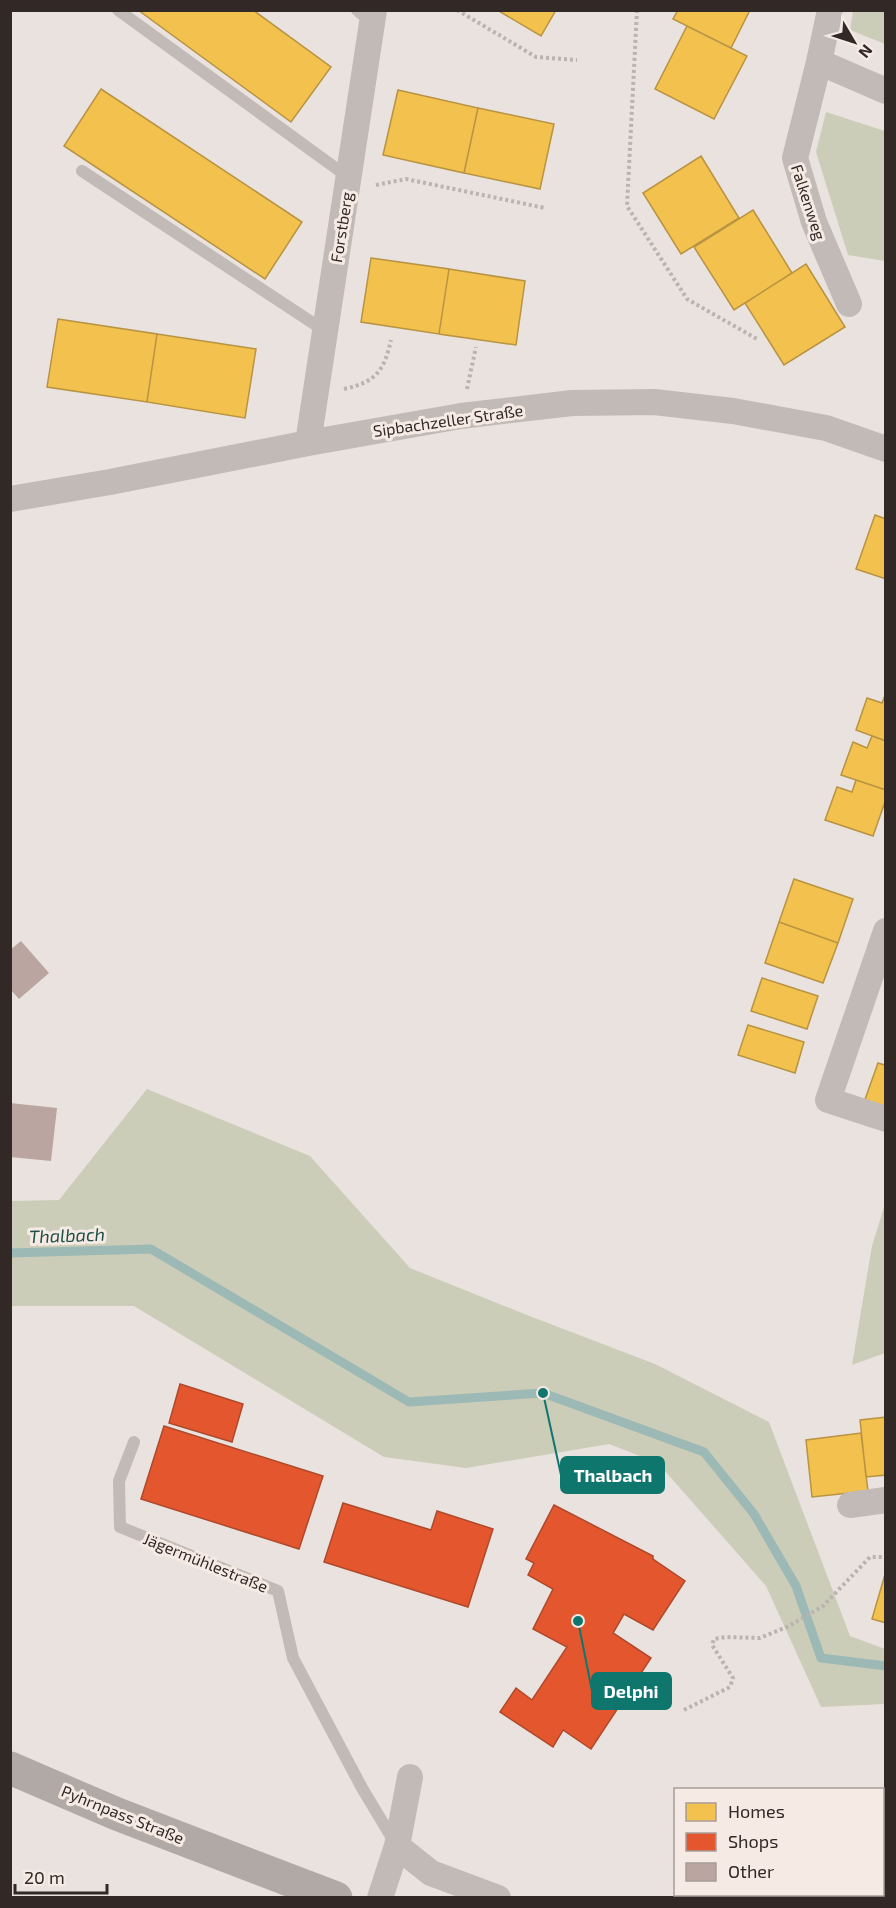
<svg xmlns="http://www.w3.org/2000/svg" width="896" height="1908" viewBox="0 0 896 1908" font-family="'Exo 2',sans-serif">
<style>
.green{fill:#cccdb9}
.homes{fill:#f2c14e;stroke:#b89342;stroke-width:1.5}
.shops{fill:#e4572e;stroke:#af492c;stroke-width:1.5}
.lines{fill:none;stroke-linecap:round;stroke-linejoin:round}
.stream{stroke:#9cb9b5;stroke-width:9}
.building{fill:#bba5a1}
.path{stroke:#bbb3b0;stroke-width:4;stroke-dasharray:3 3;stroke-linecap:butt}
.lane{stroke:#c2bab7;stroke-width:12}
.street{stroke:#c2bab7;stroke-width:26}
.primary{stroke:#b1a9a6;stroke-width:33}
.labels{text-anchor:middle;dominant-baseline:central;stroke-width:6;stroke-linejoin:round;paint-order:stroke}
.street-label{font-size:16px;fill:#322826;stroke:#f6ebe4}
.water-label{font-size:18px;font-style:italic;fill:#204f4a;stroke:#f6ebe4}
.leader{fill:none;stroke:#0f766e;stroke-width:2}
.callout-dot{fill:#0f766e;stroke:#f6ebe4;stroke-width:2}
.callout{fill:#0f766e;stroke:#0f766e;stroke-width:2}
.callout-label{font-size:18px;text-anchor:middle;font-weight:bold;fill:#fff}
</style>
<rect width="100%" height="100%" fill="#e9e2de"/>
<path class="green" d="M 853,11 L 885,11 L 885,44 L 850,30 Z
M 826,112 L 885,131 L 885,261 L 848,255 L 816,152 Z
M 147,1089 L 310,1156 L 410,1268 L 532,1317 L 655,1364 L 769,1422 L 850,1636 L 885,1649 L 885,1704 L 821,1707 L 766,1586 L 658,1463 L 609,1444 L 466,1468 L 384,1457 L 134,1306 L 11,1306 L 11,1201 L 59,1200 Z
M 885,1204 L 885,1353 L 852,1365 L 872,1246 Z"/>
<path class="homes" d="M 138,10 L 253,10 L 331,67 L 291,122 Z
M 497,10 L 556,10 L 541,36 Z
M 678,10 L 750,10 L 731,48 L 673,19 Z
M 687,26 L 747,56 L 714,119 L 655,89 Z
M 101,89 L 302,222 L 265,279 L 64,146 Z
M 398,90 L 478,108 L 464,173 L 383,155 Z
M 478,108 L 554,124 L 540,189 L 464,173 Z
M 701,156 L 739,218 L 681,254 L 643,193 Z
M 753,210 L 792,273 L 734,310 L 694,247 Z
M 371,258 L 449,269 L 439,334 L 361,322 Z
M 806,264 L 845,327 L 784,365 L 745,303 Z
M 449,269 L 525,281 L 516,345 L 439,334 Z
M 58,319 L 157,334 L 147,402 L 47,387 Z
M 157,334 L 256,349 L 245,418 L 147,402 Z
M 875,515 L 886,519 L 886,579 L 856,569 Z
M 886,693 L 886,741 L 856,730 L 867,698 L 882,703 Z
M 872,736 L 886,741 L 886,790 L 841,775 L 853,742 L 867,748 Z
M 856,780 L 886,790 L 886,799 L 873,836 L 825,820 L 837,787 L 852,792 Z
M 794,879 L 853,899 L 838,943 L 779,922 Z
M 779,922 L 838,943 L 823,983 L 765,963 Z
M 762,978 L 818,996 L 807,1029 L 751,1011 Z
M 748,1025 L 804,1042 L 795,1073 L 738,1055 Z
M 878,1063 L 885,1065 L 886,1112 L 863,1105 Z
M 886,1417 L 886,1475 L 866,1477 L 860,1420 Z
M 861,1433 L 868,1491 L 812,1497 L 806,1440 Z
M 886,1571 L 886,1623 L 872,1619 Z"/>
<path class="shops" d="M 180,1384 L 243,1404 L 232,1442 L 169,1423 Z
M 164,1426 L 323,1476 L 299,1549 L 141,1499 Z
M 343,1503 L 431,1530 L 437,1511 L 493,1529 L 468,1607 L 324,1562 Z
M 554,1505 L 653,1556 L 653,1559 L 685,1581 L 653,1630 L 624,1614 L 613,1633 L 651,1658 L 591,1749 L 563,1730 L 553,1747 L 500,1712 L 516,1688 L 532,1700 L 567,1647 L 533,1629 L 553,1589 L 528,1575 L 534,1563 L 526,1559 Z"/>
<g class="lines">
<path class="stream" d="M 10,1253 L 151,1249 L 409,1402 L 543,1393 L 704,1452 L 754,1514 L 796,1586 L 821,1658 L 886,1666"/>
</g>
<path class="building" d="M 21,941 L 49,973 L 19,999 L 10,989 L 10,950 Z
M 10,1103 L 57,1108 L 51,1161 L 10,1157 Z"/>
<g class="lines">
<path class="path" d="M 457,10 L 536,57 L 577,60
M 637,10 L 627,206 L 687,299 L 757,339
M 376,185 L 406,179 L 545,208
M 344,389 C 376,382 384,371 391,340
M 467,389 L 476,347
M 684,1710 L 730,1687 L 733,1678 L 712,1645 L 714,1639 L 726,1637 L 760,1638 L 789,1626 L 823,1606 L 870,1557 L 886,1557"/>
<path class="lane" d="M 118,10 L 348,177
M 357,10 L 372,23
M 82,171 L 325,331
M 134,1442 L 119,1481 L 120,1527 L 278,1591 L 293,1658 L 362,1788 L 395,1843"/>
<path class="street" d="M 830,10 L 819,62 L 795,158 L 814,222 L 849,304
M 819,62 L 886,91
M 308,443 L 374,10
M 10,499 L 110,482 L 308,443 L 461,416 L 572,403 L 654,402 L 733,411 L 826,428 L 886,449
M 886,931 L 828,1100 L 886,1119
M 850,1505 L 886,1500
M 397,1846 L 431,1873 L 498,1898
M 380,1898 L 397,1846 L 410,1777"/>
<path class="primary" d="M 10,1768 L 117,1814 L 336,1898"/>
</g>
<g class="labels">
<g class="street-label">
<text transform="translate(809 202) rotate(72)">Falkenweg</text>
<text transform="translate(341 227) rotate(-81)">Forstberg</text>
<text transform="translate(448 420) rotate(-8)">Sipbachzeller Straße</text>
<text transform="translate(206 1562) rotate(22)">Jägermühlestraße</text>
<text transform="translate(123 1814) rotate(22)">Pyhrnpass Straße</text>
</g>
<g class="water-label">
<text transform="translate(67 1235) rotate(-2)">Thalbach</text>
</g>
</g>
<path class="leader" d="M543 1393L561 1475M578 1621L592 1691"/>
<g class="callout-dot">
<circle cx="543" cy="1393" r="6"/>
<circle cx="578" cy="1621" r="6"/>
</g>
<g class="callout">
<rect x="561" y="1457" width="103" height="36" rx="6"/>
<rect x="592" y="1673" width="79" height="36" rx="6"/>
</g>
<g class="callout-label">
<text x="613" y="1482">Thalbach</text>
<text x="631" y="1698">Delphi</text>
</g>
<rect width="896" height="1908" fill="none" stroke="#322826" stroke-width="24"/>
<rect x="674" y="1788" width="210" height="108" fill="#f6ebe4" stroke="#a89d98" stroke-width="1.5"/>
<rect x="686" y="1803" width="30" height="18" fill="#f2c14e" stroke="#a89d98" stroke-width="1.5"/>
<text x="728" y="1818" font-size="18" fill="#322826">Homes</text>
<rect x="686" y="1833" width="30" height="18" fill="#e4572e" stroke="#a89d98" stroke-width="1.5"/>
<text x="728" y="1848" font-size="18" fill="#322826">Shops</text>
<rect x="686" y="1863" width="30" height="18" fill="#bba5a1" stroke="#a89d98" stroke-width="1.5"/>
<text x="728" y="1878" font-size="18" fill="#322826">Other</text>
<g transform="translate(854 42) rotate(129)" stroke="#f6ebe4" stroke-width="4.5" paint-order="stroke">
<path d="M0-4.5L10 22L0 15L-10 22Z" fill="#322826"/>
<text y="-9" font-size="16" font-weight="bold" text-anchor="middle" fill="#322826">N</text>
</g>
<path d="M15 1884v9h92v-9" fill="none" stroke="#322826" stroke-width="3"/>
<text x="24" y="1884" font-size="18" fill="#322826" stroke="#f6ebe4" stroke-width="4.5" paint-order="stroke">20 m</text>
</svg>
